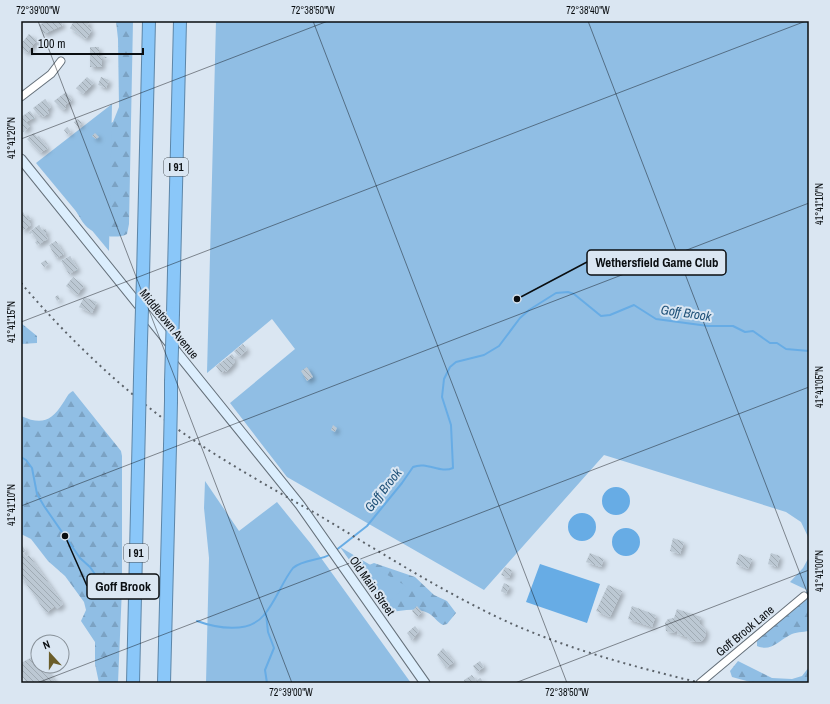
<svg xmlns="http://www.w3.org/2000/svg" width="830" height="704" viewBox="0 0 830 704" font-family="'Archivo Narrow',sans-serif">
<style>
.forest{fill:url(#forest-firs)}
.park{fill:#90bee4}
.water{fill:#67ace5}
.lines{fill:none;stroke-linecap:round;stroke-linejoin:round}
.stream{stroke:#67ace5;stroke-width:2}
.building{fill:url(#building-back-hatch);filter:url(#shadow)}
.street-casing{stroke:#65707a;stroke-width:9}
.secondary-casing{stroke:#65707a;stroke-width:11}
.highway-casing{stroke:#5d86a8;stroke-width:14}
.street{stroke:#fff;stroke-width:7}
.secondary{stroke:#dceefd;stroke-width:9}
.highway{stroke:#8ac7f9;stroke-width:12}
.rail{stroke:#5c636a;stroke-width:2;stroke-dasharray:2 4;stroke-linecap:butt}
.highway-bridge-casing{stroke:#5d86a8;stroke-width:14;stroke-linecap:butt}
.highway-bridge{stroke:#8ac7f9;stroke-width:12}
.ticks{fill:none;stroke:#0a0e11;stroke-width:1;stroke-opacity:0.45}
.labels{text-anchor:middle;dominant-baseline:central;stroke-width:4;stroke-linejoin:round;paint-order:stroke}
.shield{fill:#dae6f2;stroke:#484f54;stroke-width:1}
.shield-label{font-size:11px;font-weight:bold;fill:#0a0e11}
.street-label{font-size:12px;fill:#0a0e11;stroke:#dae6f2}
.water-label{font-size:13px;font-style:italic;fill:#205279;stroke:#dae6f2}
.leader{fill:none;stroke:#0a0e11;stroke-width:1.5}
.callout-dot{fill:#0a0e11;stroke:#dae6f2;stroke-width:1.5}
.callout{fill:#dae6f2;stroke:#0a0e11;stroke-width:1.5}
.callout-label{font-size:13px;text-anchor:middle;font-weight:bold;fill:#0a0e11}
.neatline{fill:none;stroke:#0a0e11;stroke-width:1.5}
.ticks-label{font-size:10px;text-anchor:middle;fill:#0a0e11}
</style>
<defs>
<pattern id="forest-firs" width="22" height="20" patternUnits="userSpaceOnUse"><rect width="22" height="20" fill="#90bee4"/><path d="M5 1l3.5 6h-7zM16 11l3.5 6h-7z" fill="#7ba2c3"/></pattern>
<pattern id="building-back-hatch" width="6" height="6" patternUnits="userSpaceOnUse"><rect width="6" height="6" fill="#bcc8d3"/><path d="M-1 5l2 2M0 0l6 6M5-1l2 2" fill="none" stroke="#a0abb4"/></pattern>
<filter id="shadow"><feDropShadow dx="3" dy="3" stdDeviation="2" flood-color="#0004"/></filter>
</defs>
<rect width="100%" height="100%" fill="#dae6f2"/>
<path class="forest" d="M 116,21 L 133,21 L 129,224 L 127,234 C 116,240 93,235 85,225 C 79,218 75,208 70,200 L 99,129 L 113,122 L 119,107 L 118,39 Z
M 21,323 L 37,336 L 37,343 L 21,344 Z
M 73,391 L 121,451 L 122,456 L 122,588 L 118,683 L 99,683 L 95,664 L 95,642 L 81,621 L 86,610 L 84,602 L 65,576 L 48,561 L 31,539 L 21,534 L 21,416 C 41,425 51,422 63,403 C 66,399 68,393 73,391 Z
M 374,563 L 415,577 L 434,595 L 447,601 L 456,613 L 447,624 L 443,625 C 437,622 434,616 428,613 C 417,607 401,611 389,612 L 367,584 L 369,565 Z
M 809,589 L 809,631 C 803,632 795,632 790,635 C 778,641 771,652 757,646 L 757,641 L 782,618 L 791,605 Z
M 738,661 L 772,678 L 792,679 L 802,676 L 809,667 L 809,683 L 754,683 L 732,677 L 730,671 Z"/>
<path class="park" d="M 216,21 L 809,21 L 809,539 L 801,522 L 786,512 L 604,455 L 484,590 L 287,477 L 230,403 L 295,349 L 272,319 L 207,373 Z
M 112,104 L 109,251 L 36,163 Z
M 205,481 L 239,531 L 277,502 L 311,544 L 411,683 L 206,683 L 209,558 L 204,508 Z
M 340,547 L 406,586 L 383,607 Z
M 809,557 L 809,591 L 790,582 L 803,568 Z"/>
<path class="water" d="M602 501a14 14 0 1 1 28 0a14 14 0 1 1-28 0Z
M568 527a14 14 0 1 1 28 0a14 14 0 1 1-28 0Z
M612 542a14 14 0 1 1 28 0a14 14 0 1 1-28 0Z
M 540,564 L 600,584 L 587,623 L 526,602 Z"/>
<g class="lines">
<path class="stream" d="M 21,457 L 26,460 L 32,468 L 37,494 L 44,506 L 80,558 L 90,567 L 101,583 L 107,587
M 335,551 L 367,526 L 402,483 L 413,467 C 427,461 440,474 453,468 L 451,425 L 442,397 L 444,379 L 450,367 L 456,362 L 484,355 L 499,346 L 520,318 L 529,310 L 556,293 L 568,292 L 574,294 L 601,316 L 610,315 L 634,305 L 656,319 L 708,326 L 733,326 L 745,332 L 753,331 L 770,343 L 777,343 L 786,349 L 809,351
M 266,614 L 268,632 L 274,648 L 265,670 L 267,683
M 197,621 C 216,628 249,634 264,615 C 276,601 282,582 293,568 C 304,559 320,561 331,554"/>
</g>
<path class="building" d="M 47,21 L 61,21 L 63,25 L 44,34 L 39,25 Z
M 74,21 L 90,21 L 87,26 L 92,30 L 86,39 L 70,28 Z
M 29,34 L 37,40 L 27,53 L 21,48 L 21,44 Z
M 90,47 L 99,47 L 99,56 L 107,57 L 107,58 L 102,58 L 102,67 L 90,67 Z
M 87,77 L 94,83 L 83,94 L 76,88 Z
M 101,77 L 109,80 L 106,88 L 98,85 Z
M 66,92 L 72,100 L 65,105 L 66,108 L 63,110 L 54,101 Z
M 45,99 L 51,107 L 47,110 L 49,113 L 43,117 L 41,114 L 39,116 L 33,108 Z
M 30,111 L 35,117 L 26,122 L 30,126 L 23,132 L 21,117 Z
M 78,119 L 82,123 L 78,127 L 74,122 Z
M 67,127 L 71,132 L 67,134 L 64,130 Z
M 34,133 L 37,137 L 39,136 L 48,148 L 40,153 L 27,139 Z
M 95,133 L 99,137 L 96,139 L 92,136 Z
M 23,212 L 26,217 L 28,215 L 31,219 L 28,220 L 31,225 L 22,231 L 21,213 Z
M 39,225 L 42,230 L 46,229 L 47,232 L 45,234 L 48,239 L 37,245 L 35,242 L 37,241 L 32,233 L 30,234 L 29,232 Z
M 56,241 L 64,254 L 56,258 L 49,245 Z
M 70,256 L 78,269 L 69,274 L 61,261 Z
M 46,260 L 48,264 L 44,267 L 41,263 Z
M 73,277 L 84,286 L 77,295 L 66,286 Z
M 58,295 L 60,299 L 57,301 L 55,297 Z
M 84,297 L 97,302 L 92,313 L 79,307 Z
M 243,344 L 247,350 L 239,357 L 234,351 Z
M 232,354 L 235,358 L 233,359 L 235,362 L 226,372 L 225,370 L 221,373 L 216,366 Z
M 307,367 L 313,377 L 307,381 L 301,371 Z
M 333,425 L 337,428 L 335,432 L 331,430 Z
M 673,538 L 684,542 L 680,554 L 670,551 Z
M 21,544 L 26,551 L 23,553 L 26,557 L 29,555 L 63,604 L 57,609 L 55,606 L 46,613 L 23,579 L 21,581 Z
M 590,553 L 604,559 L 601,567 L 586,562 Z
M 771,553 L 780,556 L 777,567 L 768,564 Z
M 739,554 L 752,559 L 748,569 L 736,564 Z
M 505,567 L 512,570 L 509,578 L 501,575 Z
M 504,583 L 510,586 L 506,594 L 501,591 Z
M 608,585 L 622,591 L 610,617 L 596,611 Z
M 417,606 L 422,612 L 417,617 L 412,611 Z
M 632,606 L 656,615 L 652,627 L 628,619 Z
M 677,609 L 701,617 L 699,623 L 706,630 L 705,637 L 701,642 L 690,641 L 687,637 L 677,634 L 678,630 L 673,633 L 666,631 L 665,623 L 668,619 L 674,618 Z
M 415,626 L 419,631 L 412,640 L 407,633 Z
M 443,648 L 454,662 L 446,668 L 437,655 Z
M 36,655 L 38,658 L 38,666 L 44,666 L 56,683 L 27,683 L 21,675 L 21,663 Z
M 480,661 L 484,667 L 477,672 L 473,666 Z
M 472,675 L 476,681 L 480,678 L 484,683 L 465,683 L 464,680 Z"/>
<g class="lines">
<defs>
<path id="street" d="M 21,97 L 51,74 L 61,61
M 700,683 L 804,596"/>
<path id="secondary" d="M 21,159 L 300,505 L 425,683"/>
<path id="highway" d="M 143,276 L 149,21
M 173,313 L 180,21
M 140,377 L 141,341
M 171,401 L 171,382
M 133,683 L 139,423
M 164,683 L 170,446"/>
</defs>
<use href="#street" class="street-casing"/>
<use href="#secondary" class="secondary-casing"/>
<use href="#highway" class="highway-casing"/>
<use href="#street" class="street"/>
<use href="#secondary" class="secondary"/>
<use href="#highway" class="highway"/>
<path class="rail" d="M 21,283 C 67,337 118,386 176,428 C 222,461 272,488 320,516 C 382,553 444,593 510,623 C 571,650 635,667 701,683"/>
<defs>
<path id="highway-bridge" d="M 141,341 L 143,276
M 171,382 L 173,313
M 139,423 L 140,377
M 170,446 L 171,401"/>
</defs>
<use href="#highway-bridge" class="highway-bridge-casing"/>
<use href="#highway-bridge" class="highway-bridge"/>
</g>
<path class="ticks" d="M 38,21 L 292,683M 313,21 L 567,683M 588,21 L 809,597M 21,139 L 328,21M 21,322 L 806,21M 21,506 L 809,203M 37,683 L 809,387M 515,683 L 809,570"/>
<g class="labels">
<g class="shield">
<rect x="164" y="158" width="24" height="18" rx="3"/>
<rect x="124" y="544" width="24" height="18" rx="3"/>
</g>
<g class="shield-label">
<text x="176" y="167">I 91</text>
<text x="136" y="553">I 91</text>
</g>
<g class="street-label">
<text transform="translate(169 324) rotate(51)">Middletown Avenue</text>
<text transform="translate(372 586) rotate(55)">Old Main Street</text>
<text transform="translate(745 631) rotate(-40)">Goff Brook Lane</text>
</g>
<g class="water-label">
<text transform="translate(686 313) rotate(8)">Goff Brook</text>
<text transform="translate(383 490) rotate(-52)">Goff Brook</text>
</g>
</g>
<path class="leader" d="M517 299L587 262M65 536L87 586"/>
<g class="callout-dot">
<circle cx="517" cy="299" r="4"/>
<circle cx="65" cy="536" r="4"/>
</g>
<g class="callout">
<rect x="587" y="250" width="139" height="25" rx="4"/>
<rect x="87" y="574" width="72" height="25" rx="4"/>
</g>
<g class="callout-label">
<text x="657" y="267">Wethersfield Game Club</text>
<text x="123" y="591">Goff Brook</text>
</g>
<rect width="830" height="704" fill="none" stroke="#dae6f2" stroke-width="44"/>
<g transform="translate(50 654) rotate(339)"><circle r="19" fill="#dae6f2" stroke="#879098"/>
<path d="M0-3L7 15L0 10L-7 15Z" fill="#6a5d2a"/>
<text y="-6" font-size="11" font-weight="bold" text-anchor="middle" fill="#0a0e11">N</text>
</g>
<path d="M32 48v6h111v-6" fill="none" stroke="#0a0e11" stroke-width="2"/>
<text x="38" y="48" font-size="12" fill="#0a0e11" stroke="#dae6f2" stroke-width="3" paint-order="stroke">100 m</text>
<rect x="22" y="22" width="786" height="660" class="neatline"/>
<g class="ticks-label">
<text x="38" y="14">72°39'00"W</text>
<text x="313" y="14">72°38'50"W</text>
<text x="588" y="14">72°38'40"W</text>
<text transform="translate(11 138) rotate(-90)" y="4">41°41'20"N</text>
<text transform="translate(819 204) rotate(-90)" y="4">41°41'10"N</text>
<text transform="translate(11 322) rotate(-90)" y="4">41°41'15"N</text>
<text transform="translate(819 387) rotate(-90)" y="4">41°41'05"N</text>
<text transform="translate(11 505) rotate(-90)" y="4">41°41'10"N</text>
<text transform="translate(819 571) rotate(-90)" y="4">41°41'00"N</text>
<text x="291" y="696">72°39'00"W</text>
<text x="567" y="696">72°38'50"W</text>
</g>
</svg>
